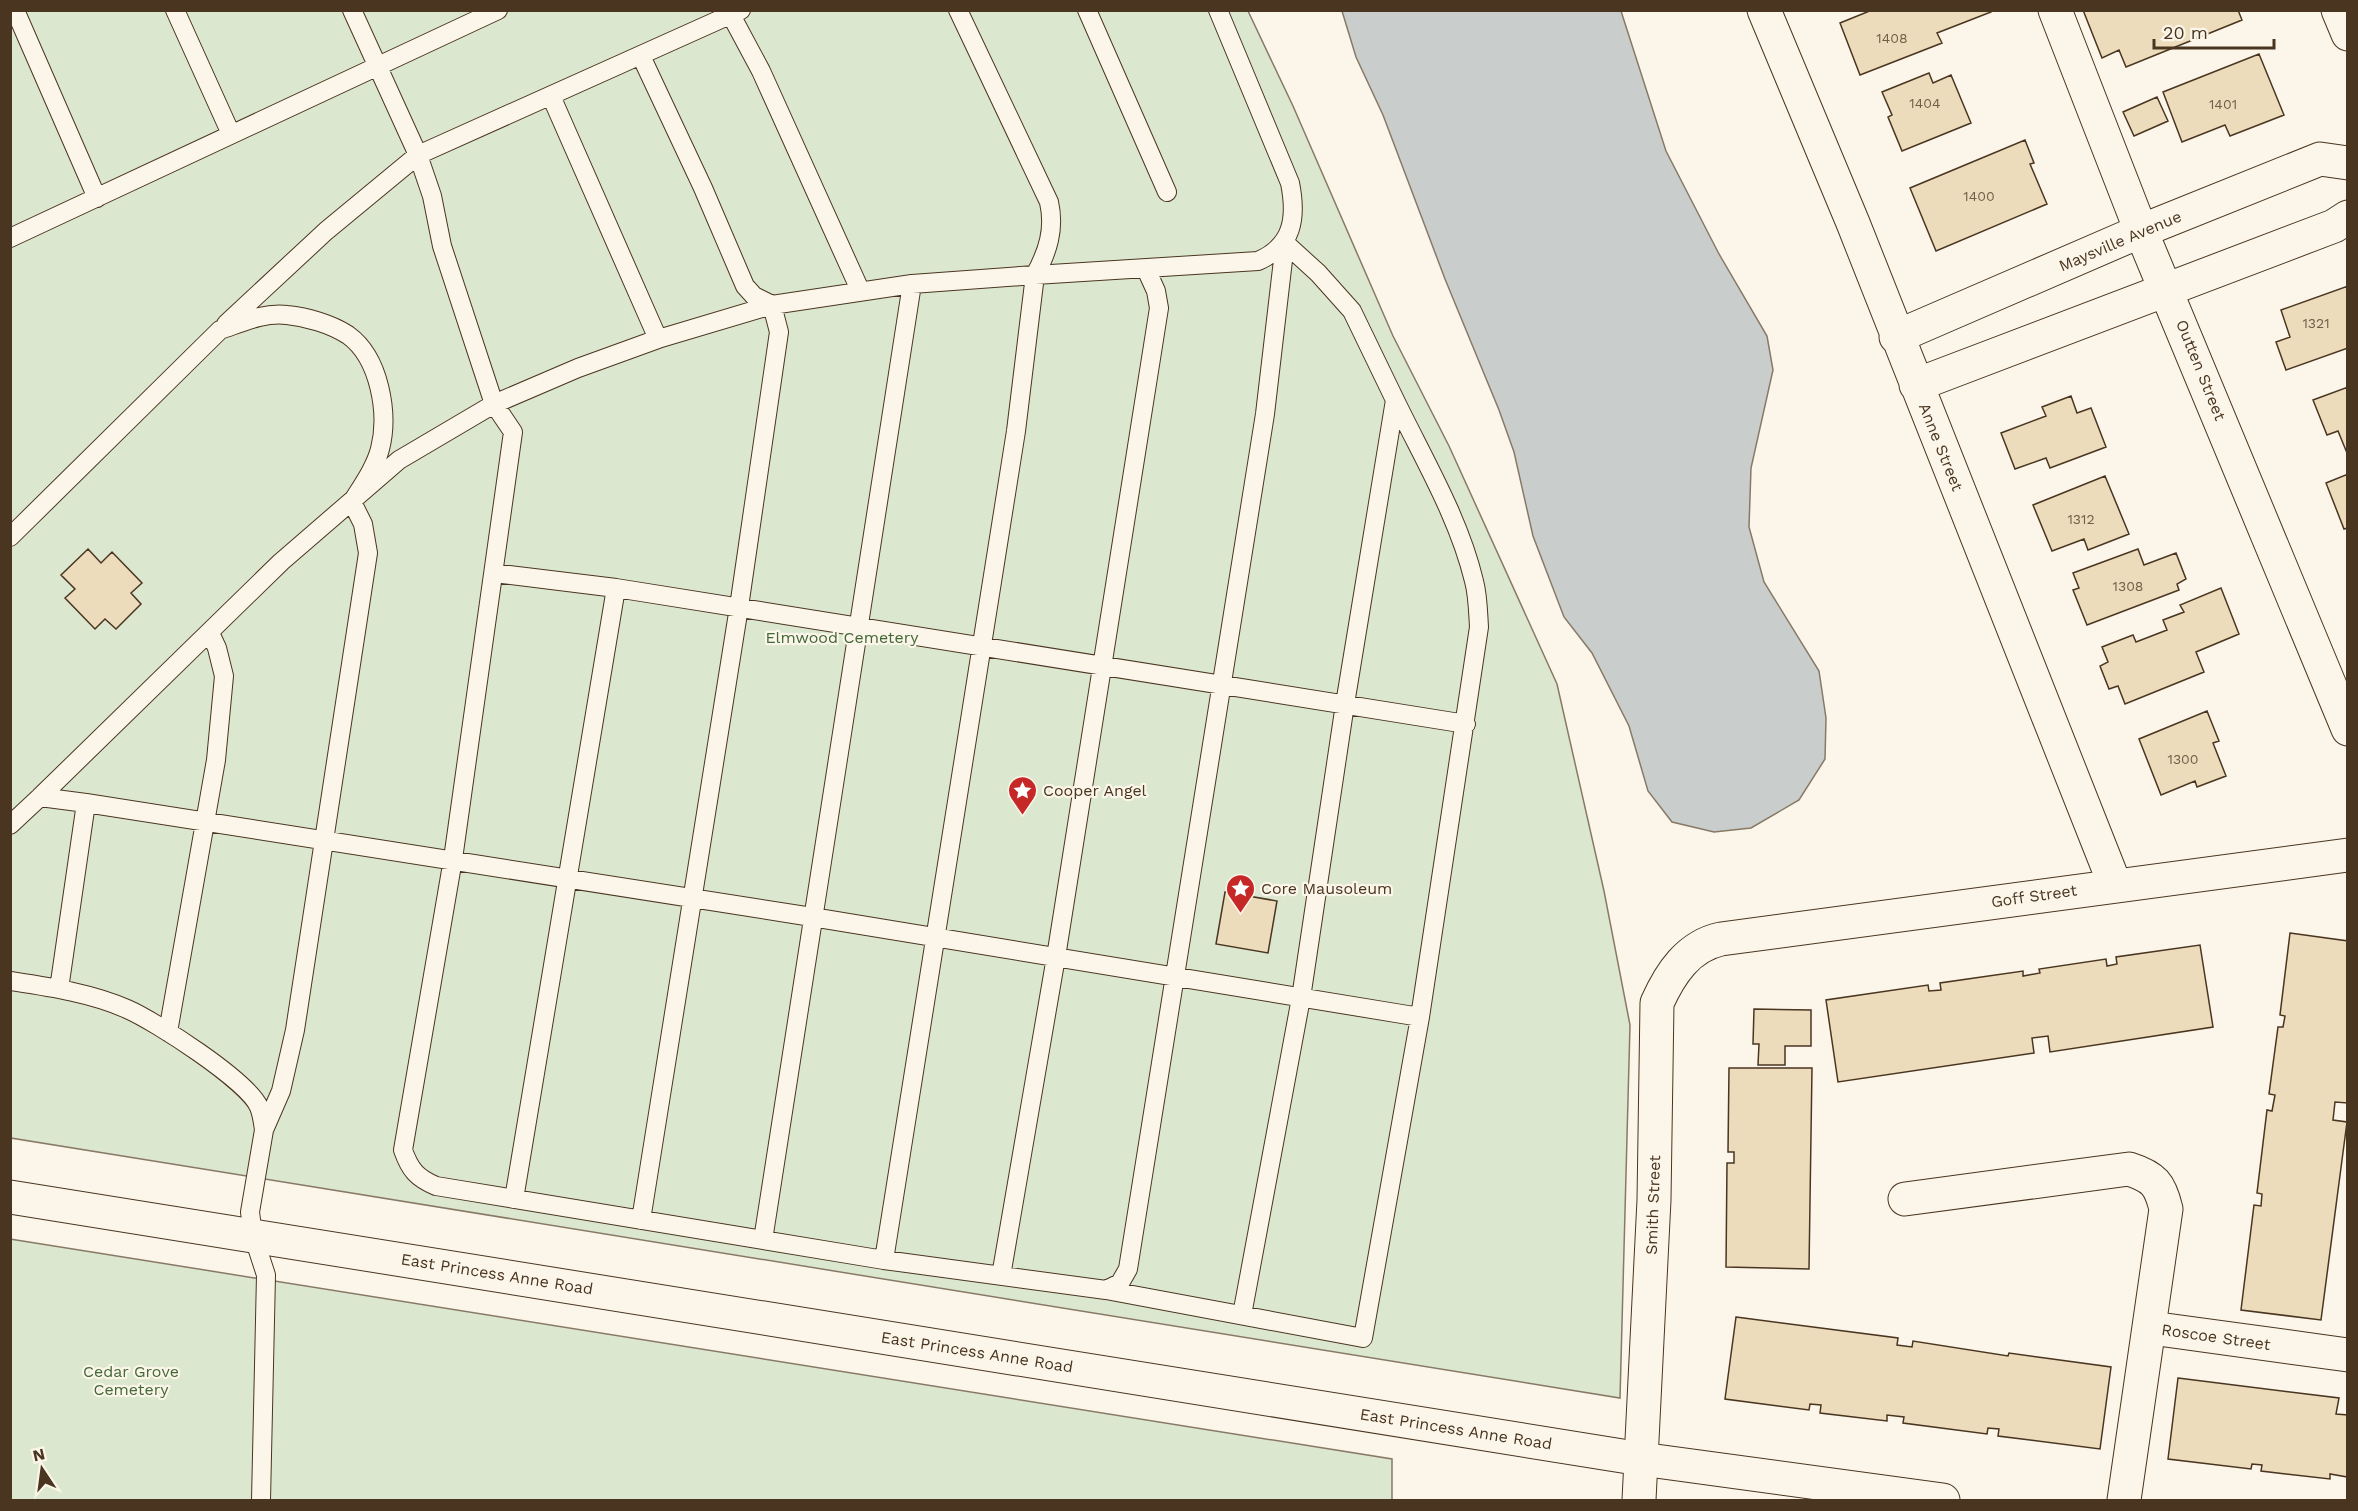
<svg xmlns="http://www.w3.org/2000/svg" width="2358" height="1511" viewBox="0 0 2358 1511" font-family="'Work Sans',sans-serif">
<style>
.green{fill:#dce7d0;stroke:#887966;stroke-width:1.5}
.water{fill:#c9cecd;stroke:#887966;stroke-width:1.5}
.building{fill:#ecdcbc;stroke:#4a3520;stroke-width:1.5}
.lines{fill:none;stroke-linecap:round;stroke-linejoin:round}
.service-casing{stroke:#4a3520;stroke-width:20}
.minor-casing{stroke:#4a3520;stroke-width:35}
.secondary-casing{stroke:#4a3520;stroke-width:35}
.service{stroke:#fbf6e9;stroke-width:18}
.minor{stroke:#fbf6e9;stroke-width:33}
.secondary{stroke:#fbf6e9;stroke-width:33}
.labels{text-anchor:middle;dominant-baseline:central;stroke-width:4.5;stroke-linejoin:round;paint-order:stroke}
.number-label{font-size:14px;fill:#725f47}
.street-label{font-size:16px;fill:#4a3520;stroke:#fbf6e9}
.park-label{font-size:16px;fill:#436837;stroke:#fbf6e9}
.poi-label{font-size:16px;fill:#4a3520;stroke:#fbf6e9;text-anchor:start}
</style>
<rect width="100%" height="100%" fill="#fbf6e9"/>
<path class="green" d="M 10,11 L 1248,11 L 1293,106 L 1393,336 L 1449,446 L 1557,684 L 1604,891 L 1630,1025 L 1620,1398 L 11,1138 Z
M 10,1239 L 1392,1459 L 1392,1500 L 11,1500 Z"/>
<path class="water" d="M 1342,11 L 1621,11 L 1666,151 L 1719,254 L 1767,336 L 1773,370 L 1751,468 L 1749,527 L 1764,582 L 1819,671 L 1826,718 L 1825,759 L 1799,800 L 1751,828 L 1714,832 L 1672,822 L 1648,791 L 1629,726 L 1592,653 L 1564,617 L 1533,536 L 1514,452 L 1499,410 L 1445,279 L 1383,115 L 1356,57 Z"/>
<path class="building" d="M 1872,10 L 1991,10 L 1991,12 L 1937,33 L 1942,43 L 1860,75 L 1840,23 Z
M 2083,10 L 2238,10 L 2242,20 L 2126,67 L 2119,50 L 2102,58 Z
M 2259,54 L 2284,115 L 2230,136 L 2225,125 L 2182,142 L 2163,92 Z
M 1929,73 L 1933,83 L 1951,75 L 1971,123 L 1902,151 L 1888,117 L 1892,115 L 1882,92 Z
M 2157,97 L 2168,121 L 2134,136 L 2123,112 Z
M 2025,140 L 2034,163 L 2030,164 L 2047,204 L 1936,251 L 1910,188 Z
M 2348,286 L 2348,348 L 2286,370 L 2276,342 L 2290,337 L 2281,310 Z
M 2348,387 L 2348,452 L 2347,453 L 2338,431 L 2327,435 L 2313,400 Z
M 2071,396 L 2077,413 L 2091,408 L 2106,447 L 2050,468 L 2046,458 L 2015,469 L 2001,433 L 2046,416 L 2042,407 Z
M 2348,474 L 2348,528 L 2344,529 L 2326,483 Z
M 2105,476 L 2129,534 L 2088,550 L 2084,539 L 2052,551 L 2033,505 Z
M 88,549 L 101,563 L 112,552 L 142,583 L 131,593 L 141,604 L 116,629 L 105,619 L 95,629 L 65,598 L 75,589 L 61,575 Z
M 2138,549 L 2144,565 L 2176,553 L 2186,579 L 2177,584 L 2179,590 L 2087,625 L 2073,590 L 2079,588 L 2073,573 Z
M 2221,588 L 2239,634 L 2196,652 L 2204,672 L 2125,704 L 2118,686 L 2109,689 L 2100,666 L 2108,662 L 2102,647 L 2133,635 L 2136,642 L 2167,630 L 2163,620 L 2184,612 L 2180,605 Z
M 2207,711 L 2219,741 L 2213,743 L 2226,776 L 2197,787 L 2195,781 L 2161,795 L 2139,739 Z
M 1225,892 L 1277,901 L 1268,953 L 1216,944 Z
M 2290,933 L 2348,941 L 2348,1103 L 2335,1102 L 2333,1120 L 2347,1122 L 2321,1320 L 2241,1310 L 2254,1205 L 2261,1206 L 2262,1194 L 2257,1193 L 2267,1110 L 2272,1111 L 2275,1095 L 2269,1094 L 2278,1027 L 2283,1027 L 2285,1016 L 2280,1015 Z
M 2200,945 L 2213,1027 L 2050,1052 L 2048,1036 L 2032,1038 L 2034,1053 L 1838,1082 L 1826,1000 L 1928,985 L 1929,991 L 1941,990 L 1940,983 L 2023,971 L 2023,976 L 2040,973 L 2039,969 L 2106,959 L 2107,966 L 2117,964 L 2116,957 Z
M 1754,1009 L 1811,1010 L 1811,1046 L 1785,1046 L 1785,1065 L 1758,1065 L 1759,1044 L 1753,1044 Z
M 1729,1068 L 1812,1068 L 1809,1269 L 1726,1267 L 1727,1163 L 1734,1163 L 1734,1152 L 1728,1152 Z
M 1736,1317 L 1898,1338 L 1897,1345 L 1912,1347 L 1913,1341 L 2008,1356 L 2009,1353 L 2111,1367 L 2100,1449 L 1998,1436 L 1999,1429 L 1988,1428 L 1987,1434 L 1903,1423 L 1904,1417 L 1887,1415 L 1887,1421 L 1820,1413 L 1821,1405 L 1810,1404 L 1809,1410 L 1725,1399 Z
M 2178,1378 L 2339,1398 L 2336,1414 L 2348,1415 L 2348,1481 L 2347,1477 L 2330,1474 L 2330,1479 L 2261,1471 L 2262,1465 L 2252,1464 L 2251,1469 L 2168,1459 Z"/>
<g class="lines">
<defs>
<path id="service" d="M 15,10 L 97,198
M 175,10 L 231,134
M 352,10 L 418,155 L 432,196 L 442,246 L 494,404 L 513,432 L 453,859 L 403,1150 C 410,1170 417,1178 436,1186 L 884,1260 L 1106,1290 L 1363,1338 L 1420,1017 L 1479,627 C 1478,612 1478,596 1474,581 C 1459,518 1423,458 1395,400
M 1087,10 L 1167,192
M 731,15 L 761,71 L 860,290
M 641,56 L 703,188 L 745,286 L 754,296 L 772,305 L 779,332 L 739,607 L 641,1220
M 551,96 L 658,339
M 10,238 L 498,10
M 226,324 L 326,231 L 418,155 L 741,10
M 10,537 L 220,330 C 241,323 264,312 287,315 C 307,317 331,324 348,335 C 380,358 389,414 380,449 C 375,468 362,486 352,502 L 363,524 L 368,553 L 295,1030 L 281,1091 L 264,1130 L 250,1212 L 253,1235 L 266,1275 L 261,1500
M 494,573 L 616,588 L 1466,724
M 40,797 L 281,562 L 399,460 L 494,404 L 578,368 L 658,339 L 772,305 L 912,284 L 1035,275 C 1048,251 1055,229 1049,202 L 958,10
M 10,825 L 40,797 L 86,803 L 812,917 L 1420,1017
M 10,981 C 49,987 91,993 127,1009 C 155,1021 248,1081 259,1107 C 262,1114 263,1123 264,1130
M 59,989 L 86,803
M 168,1032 L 216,760 L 224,676 L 217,648 L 210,633
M 514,1199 L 616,588
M 763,1240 C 811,921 864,603 912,284
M 884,1260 L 1016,431 L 1035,275 L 1258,261 C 1293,246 1297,218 1290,183 L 1218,10
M 1001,1276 L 1056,957 L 1159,308 L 1156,291 L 1146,269
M 1106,1290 L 1120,1283 L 1128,1269 L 1265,414 L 1285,243
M 1242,1315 L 1301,998 L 1345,704 L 1395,400 L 1352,311 L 1318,273 L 1285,243"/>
<path id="minor" d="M 1764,10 L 1853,223 L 2115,885
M 2055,10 L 2141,231 L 2348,729
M 1896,337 L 2141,231 L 2320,159 L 2348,163
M 1916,385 L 2334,226 L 2348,217
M 1905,1199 L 2129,1169 C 2154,1177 2160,1184 2166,1209 L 2124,1500
M 2151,1328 L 2348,1355
M 1639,1500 L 1654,1200 L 1657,1003 C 1670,974 1688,946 1721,939 L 2348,855"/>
<path id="secondary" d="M 2338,10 L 2348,34
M 10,1197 L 1641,1459 L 1943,1500"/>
</defs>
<use href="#service" class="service-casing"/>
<use href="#minor" class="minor-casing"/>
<use href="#secondary" class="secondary-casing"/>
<use href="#service" class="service"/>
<use href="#minor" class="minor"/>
<use href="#secondary" class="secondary"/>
</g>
<defs>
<symbol id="sight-pin" viewBox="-11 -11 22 30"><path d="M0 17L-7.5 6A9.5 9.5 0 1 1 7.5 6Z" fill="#c62828" stroke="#fbf6e9"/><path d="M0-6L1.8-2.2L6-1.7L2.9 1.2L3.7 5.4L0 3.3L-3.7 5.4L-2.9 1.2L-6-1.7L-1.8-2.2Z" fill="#fff"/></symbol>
</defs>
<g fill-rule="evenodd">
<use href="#sight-pin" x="1006" y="774" width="33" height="45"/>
<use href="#sight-pin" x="1224" y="872" width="33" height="45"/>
</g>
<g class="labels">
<g class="number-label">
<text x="1892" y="38">1408</text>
<text x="1925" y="103">1404</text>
<text x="2223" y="104">1401</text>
<text x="1979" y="196">1400</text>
<text x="2316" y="323">1321</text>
<text x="2081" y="519">1312</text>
<text x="2128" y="586">1308</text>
<text x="2183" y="759">1300</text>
</g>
<g class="street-label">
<text transform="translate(2120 241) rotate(-23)">Maysville Avenue</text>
<text transform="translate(2201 370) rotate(68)">Outten Street</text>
<text transform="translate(1941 447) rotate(68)">Anne Street</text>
<text transform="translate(2034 896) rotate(-8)">Goff Street</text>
<text transform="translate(1653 1205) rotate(-88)">Smith Street</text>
<text transform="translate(497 1274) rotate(9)">East Princess Anne Road</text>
<text transform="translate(2216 1337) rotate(8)">Roscoe Street</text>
<text transform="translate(977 1352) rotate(9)">East Princess Anne Road</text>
<text transform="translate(1456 1429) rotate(9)">East Princess Anne Road</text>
</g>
<g class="park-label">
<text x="842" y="637">Elmwood Cemetery</text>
<text x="131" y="1371">Cedar Grove<tspan x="131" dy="18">Cemetery</tspan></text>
</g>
<g class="poi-label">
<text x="1043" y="790">Cooper Angel</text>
<text x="1261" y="888">Core Mausoleum</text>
</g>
</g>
<rect width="2358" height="1511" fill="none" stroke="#4a3520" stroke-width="24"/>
<g transform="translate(42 1469) rotate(347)" stroke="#fbf6e9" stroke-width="4.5" paint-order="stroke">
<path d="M0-4.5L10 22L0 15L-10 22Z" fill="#4a3520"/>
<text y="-9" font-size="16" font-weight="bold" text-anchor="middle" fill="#4a3520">N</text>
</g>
<path d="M2154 39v9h120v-9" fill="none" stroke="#4a3520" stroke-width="3"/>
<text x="2163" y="39" font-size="18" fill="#4a3520" stroke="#fbf6e9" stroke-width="4.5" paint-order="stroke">20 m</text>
</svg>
